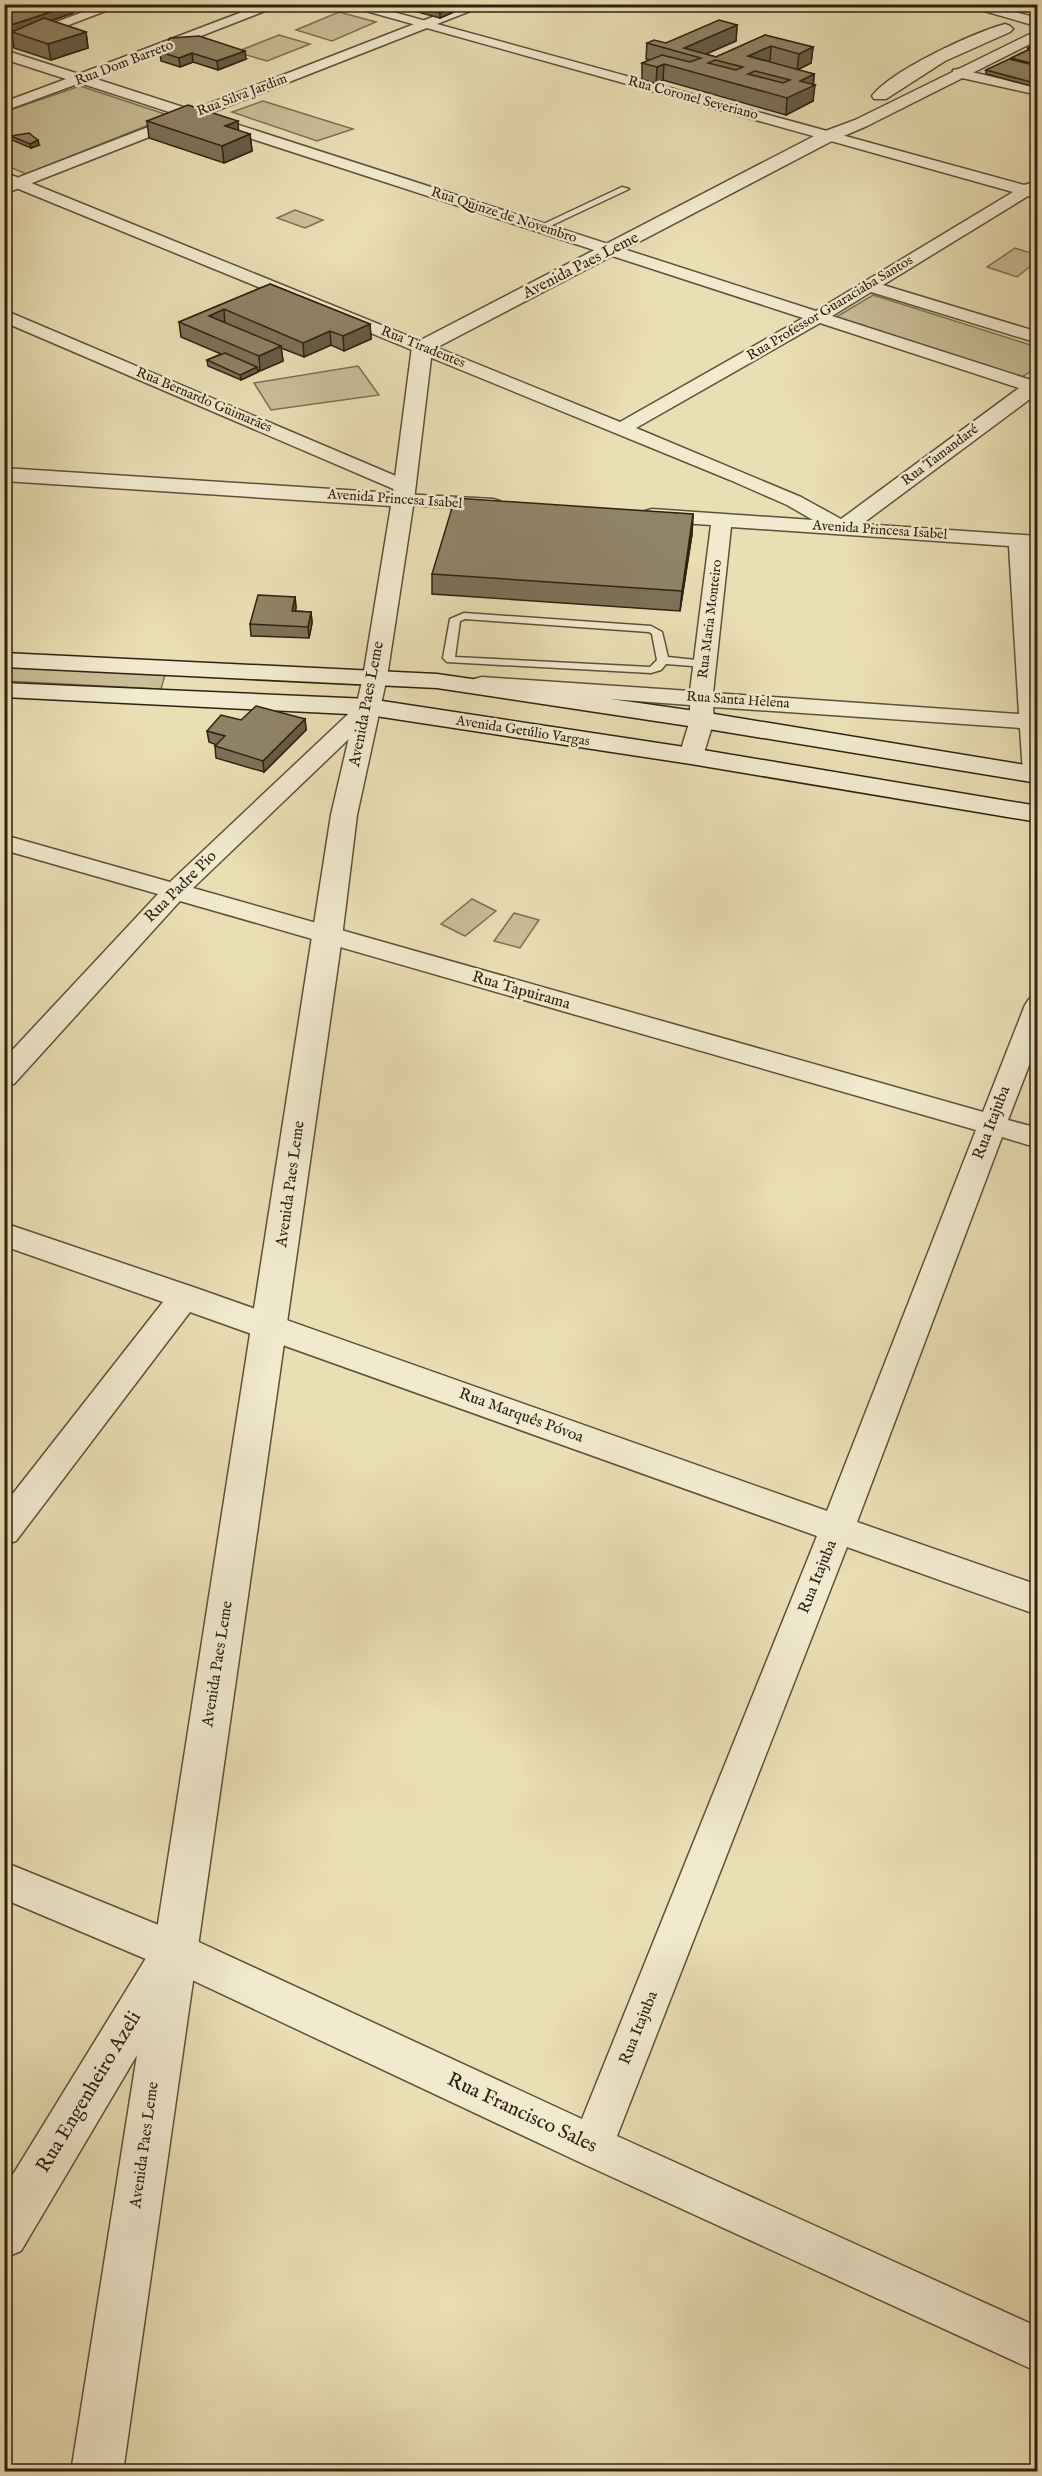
<svg xmlns="http://www.w3.org/2000/svg" width="1042" height="2476" viewBox="0 0 1042 2476" font-family="'IM FELL English',serif">
<style>
.green{fill:#cabe99;stroke:#7c7054;stroke-width:1.5}
.lines{fill:none;stroke-linecap:round;stroke-linejoin:round}
.service-casing{stroke:#5e5039;stroke-width:3}
.minor-casing{stroke:#5e5039;stroke-width:3}
.tertiary-casing{stroke:#5e5039;stroke-width:3}
.secondary-casing{stroke:#2f2110;stroke-width:3}
.service{fill:#f1eacf;fill-rule:evenodd}
.minor{fill:#f1eacf;fill-rule:evenodd}
.tertiary{fill:#f1eacf;fill-rule:evenodd}
.secondary{fill:#f1eacf;fill-rule:evenodd}
.wall{fill:#7c7158;stroke:#2f2110;stroke-width:1.5}
.shaded-wall{fill:#655c47;stroke:#2f2110;stroke-width:1.5}
.building{fill:#908366;stroke:#2f2110;stroke-width:1.5;fill-rule:evenodd}
.labels{text-anchor:middle;dominant-baseline:central;stroke-width:5;stroke-linejoin:round;paint-order:stroke}
.far-street-label{font-size:14px;fill:#2f2110;stroke:#f1eacf}
.street-label{font-size:16px;fill:#2f2110;stroke:#f1eacf}
.near-street-label{font-size:20px;fill:#2f2110;stroke:#f1eacf}
</style>
<rect width="100%" height="100%" fill="#eadeb5"/>
<filter id="stains"><feTurbulence type="fractalNoise" baseFrequency=".00333" numOctaves="4"/><feColorMatrix values="0 0 0 0 .2 0 0 0 0 .09 0 0 0 0 .02 0 0 0 .5 -.17"/></filter>
<radialGradient id="worn" r=".72"><stop offset=".6" stop-color="#630" stop-opacity="0"/><stop offset="1" stop-color="#630" stop-opacity=".3"/></radialGradient>
<path class="green" d="M 339,12 L 376,22 L 332,41 L 296,30 Z
M 279,35 L 310,44 L 267,61 L 236,52 Z
M 80,86 L 171,116 L 26,174 L 5,165 L 4,112 Z
M 263,101 L 353,129 L 317,141 L 232,112 Z
M 295,210 L 323,220 L 305,228 L 277,218 Z
M 1015,248 L 1037,255 L 1037,261 L 1017,277 L 987,267 Z
M 873,295 L 1037,347 L 1037,367 L 1021,378 L 836,317 Z
M 358,366 L 379,395 L 271,410 L 254,383 Z
M 4,667 L 165,675 L 161,689 L 5,681 Z
M 472,899 L 496,911 L 465,936 L 441,924 Z
M 514,913 L 539,920 L 520,948 L 494,941 Z"/>
<g class="lines">
<defs>
<path id="service" d="M 622,187 L 629,189 L 544,229 L 537,227 Z
M 464,613 L 651,626 L 662,632 L 668,657 L 705,661 L 711,664 L 705,667 L 666,664 L 661,670 L 651,673 L 447,662 L 443,658 L 450,619 ZM 465,619 L 649,632 L 652,634 L 657,660 L 650,667 L 455,657 L 460,621 Z"/>
<path id="minor" d="M 104,4 L 124,4 L 29,40 L 24,41 L 17,37 Z
M 263,4 L 283,4 L 93,78 L 816,311 L 1013,192 L 341,4 L 364,4 L 1024,185 L 1038,181 L 1038,199 L 1028,196 L 883,285 L 1038,332 L 1038,343 L 871,292 L 832,316 L 1031,380 L 1038,378 L 1038,393 L 862,524 L 1038,536 L 1038,548 L 1030,548 L 1038,649 L 1038,781 L 1027,779 L 1023,774 L 1020,728 L 713,707 L 714,720 L 703,756 L 699,761 L 683,761 L 679,756 L 690,720 L 690,705 L 474,689 L 471,684 L 474,679 L 482,677 L 690,691 L 711,525 L 652,521 L 645,519 L 642,515 L 645,511 L 652,509 L 813,520 L 787,505 L 730,480 L 4,183 L 4,172 L 620,422 L 803,318 L 80,83 L 4,111 L 4,102 L 66,79 L 4,59 L 4,50 L 79,74 ZM 820,323 L 1019,388 L 841,519 L 801,497 L 636,428 ZM 731,527 L 1009,546 L 1019,714 L 713,693 Z
M 960,4 L 984,4 L 1034,17 L 1036,20 L 1029,24 Z
M 958,69 L 1038,87 L 1038,95 L 953,76 L 953,70 Z
M 4,310 L 410,482 L 413,486 L 410,490 L 396,490 L 4,322 Z
M 403,494 L 493,499 L 500,501 L 503,505 L 500,509 L 493,511 L 396,504 L 393,500 L 396,496 Z
M 369,700 L 377,702 L 380,707 L 377,712 L 193,888 L 983,1112 L 1025,1005 L 1029,999 L 1038,996 L 1038,1042 L 1008,1120 L 1038,1128 L 1038,1148 L 1002,1137 L 857,1522 L 1038,1585 L 1038,1615 L 847,1547 L 617,2136 L 1038,2327 L 1038,2372 L 577,2161 L 160,1965 L 4,1899 L 4,1862 L 188,1937 L 582,2119 L 817,1536 L 190,1312 L 16,1541 L 4,1545 L 4,1505 L 163,1302 L 4,1246 L 4,1223 L 196,1288 L 827,1511 L 976,1130 L 180,901 L 14,1084 L 4,1086 L 4,1059 L 158,894 L 4,850 L 4,835 L 170,882 L 361,702 Z"/>
<path id="tertiary" d="M 466,4 L 488,4 L 4,194 L 4,183 Z
M 1005,24 L 1010,26 L 1013,29 L 1010,32 L 945,61 L 886,99 L 874,99 L 872,96 C 892,70 973,33 1005,24 Z
M 1038,30 L 1038,40 L 867,126 L 832,141 L 432,350 L 414,500 L 387,677 L 357,815 L 342,937 L 123,2472 L 71,2472 L 137,2055 L 21,2251 L 4,2258 L 4,2189 L 151,1950 L 154,1949 L 331,815 L 363,677 L 391,506 L 4,481 L 4,468 L 393,493 L 412,347 L 415,343 L 820,133 L 855,120 Z"/>
<path id="secondary" d="M 4,653 L 437,674 L 702,712 L 1038,767 L 1038,783 L 702,728 L 437,688 L 4,667 Z
M 4,683 L 369,699 L 691,748 L 1038,806 L 1038,822 L 691,764 L 369,715 L 4,697 Z"/>
</defs>
<use href="#service" class="service-casing"/>
<use href="#minor" class="minor-casing"/>
<use href="#tertiary" class="tertiary-casing"/>
<use href="#secondary" class="secondary-casing"/>
<use href="#service" class="service"/>
<use href="#minor" class="minor"/>
<use href="#tertiary" class="tertiary"/>
<use href="#secondary" class="secondary"/>
</g>
<path class="wall" d="M 401,4 L 472,4 L 440,18 L 421,13 L 421,11 L 419,12 L 401,6 Z
M 72,5 L 73,13 L 51,21 L 86,32 L 88,48 L 51,60 L 14,48 L 12,34 L 10,35 L 4,33 L 4,10 Z
M 737,25 L 736,41 L 706,54 L 716,57 L 765,35 L 813,47 L 811,63 L 797,70 L 814,74 L 813,101 L 786,115 L 663,80 L 656,84 L 642,79 L 642,63 L 650,60 L 646,59 L 647,43 L 666,43 Z
M 1038,44 L 1038,88 L 986,74 L 986,70 L 1011,59 L 1011,58 L 1028,50 L 1028,48 Z
M 165,46 L 246,59 L 218,70 L 193,62 L 180,67 L 161,61 L 160,52 L 166,50 Z
M 147,121 L 239,131 L 250,134 L 252,151 L 224,163 L 149,138 Z
M 11,136 L 39,145 L 31,148 L 12,140 Z
M 270,284 L 370,324 L 371,339 L 344,351 L 331,345 L 304,357 L 281,348 L 283,361 L 260,371 L 258,370 L 258,372 L 241,380 L 208,366 L 207,360 L 221,354 L 181,337 L 179,322 Z
M 693,514 L 692,534 L 680,611 L 432,594 L 432,574 Z
M 295,597 L 296,608 L 295,611 L 311,612 L 312,623 L 309,638 L 251,636 L 250,624 Z
M 305,719 L 306,730 L 264,772 L 216,758 L 215,746 L 217,745 L 209,742 L 207,731 L 241,720 Z"/>
<path class="shaded-wall" d="M 419,4 L 437,4 L 421,8 L 421,11 L 419,12 Z
M 462,4 L 472,4 L 440,18 L 440,13 Z
M 72,5 L 73,13 L 15,33 L 12,32 L 12,34 L 10,35 L 8,26 Z
M 737,25 L 736,41 L 699,57 L 684,48 Z
M 86,32 L 88,48 L 51,60 L 48,44 Z
M 771,46 L 770,62 L 748,56 Z
M 813,47 L 811,63 L 797,70 L 799,54 Z
M 245,51 L 246,59 L 218,70 L 217,61 Z
M 192,53 L 193,62 L 180,67 L 179,58 Z
M 664,64 L 663,80 L 656,84 L 657,67 Z
M 814,74 L 813,86 L 815,85 L 813,101 L 786,115 L 787,98 L 800,81 Z
M 238,121 L 239,138 L 225,126 Z
M 250,134 L 252,151 L 224,163 L 222,146 Z
M 38,140 L 39,145 L 31,148 L 30,144 Z
M 224,309 L 225,324 L 209,316 Z
M 370,324 L 371,339 L 344,351 L 343,336 Z
M 330,331 L 331,345 L 304,357 L 303,343 Z
M 281,346 L 283,361 L 260,371 L 259,356 Z
M 257,367 L 258,372 L 241,380 L 240,375 Z
M 693,514 L 692,534 L 680,611 L 682,591 Z
M 295,597 L 296,608 L 293,622 L 292,611 Z
M 311,612 L 312,623 L 309,638 L 308,627 Z
M 305,719 L 306,730 L 264,772 L 263,761 Z"/>
<path class="building" d="M 20,4 L 70,4 L 72,5 L 8,26 L 4,25 L 4,10 Z
M 431,4 L 462,4 L 440,13 L 421,8 Z
M 44,18 L 86,32 L 48,44 L 12,32 Z
M 719,20 L 737,25 L 684,48 L 716,57 L 765,35 L 813,47 L 799,54 L 771,46 L 748,56 L 814,74 L 800,81 L 815,85 L 787,98 L 664,64 L 657,67 L 642,63 L 662,55 L 690,62 L 701,58 L 647,43 L 654,40 L 666,43 ZM 715,60 L 743,67 L 736,70 L 708,63 ZM 755,71 L 790,80 L 783,83 L 748,74 Z
M 199,36 L 245,51 L 217,61 L 192,53 L 179,58 L 160,52 L 172,48 L 165,46 L 170,38 Z
M 1038,44 L 1038,51 L 1028,48 Z
M 1028,50 L 1038,52 L 1038,65 L 1011,58 Z
M 1009,59 L 1038,66 L 1038,84 L 986,70 Z
M 188,105 L 238,121 L 225,126 L 250,134 L 222,146 L 147,121 Z
M 29,133 L 38,140 L 30,144 L 11,136 Z
M 270,284 L 370,324 L 343,336 L 330,331 L 303,343 L 224,309 L 209,316 L 281,346 L 259,356 L 179,322 Z
M 225,353 L 257,367 L 240,375 L 207,360 Z
M 455,498 L 693,514 L 682,591 L 432,574 Z
M 258,595 L 295,597 L 292,611 L 311,612 L 308,627 L 250,624 Z
M 256,706 L 305,719 L 263,761 L 215,746 L 225,736 L 207,731 L 221,715 L 241,720 Z"/>
<g class="labels">
<g class="far-street-label">
<text transform="translate(124 63) rotate(-21)">Rua Dom Barreto</text>
<text transform="translate(242 95) rotate(-21)">Rua Silva Jardim</text>
<text transform="translate(693 98) rotate(15)">Rua Coronel Severiano</text>
<text transform="translate(504 215) rotate(18)">Rua Quinze de Novembro</text>
<text transform="translate(830 308) rotate(-31)">Rua Professor Guaraciaba Santos</text>
<text transform="translate(423 347) rotate(22)">Rua Tiradentes</text>
<text transform="translate(204 400) rotate(23)">Rua Bernardo Guimarães</text>
<text transform="translate(940 455) rotate(-37)">Rua Tamandaré</text>
<text transform="translate(395 499) rotate(4)">Avenida Princesa Isabel</text>
<text transform="translate(880 530) rotate(4)">Avenida Princesa Isabel</text>
<text transform="translate(710 619) rotate(-83)">Rua Maria Monteiro</text>
<text transform="translate(738 700) rotate(4)">Rua Santa Helena</text>
<text transform="translate(523 731) rotate(9)">Avenida Getúlio Vargas</text>
</g>
<g class="street-label">
<text transform="translate(581 266) rotate(-27)">Avenida Paes Leme</text>
<text transform="translate(367 704) rotate(-79)">Avenida Paes Leme</text>
<text transform="translate(181 887) rotate(-45)">Rua Padre Pio</text>
<text transform="translate(521 991) rotate(16)">Rua Tapuirama</text>
<text transform="translate(992 1123) rotate(-69)">Rua Itajuba</text>
<text transform="translate(291 1184) rotate(-82)">Avenida Paes Leme</text>
<text transform="translate(521 1416) rotate(20)">Rua Marquês Póvoa</text>
<text transform="translate(818 1577) rotate(-68)">Rua Itajuba</text>
<text transform="translate(218 1664) rotate(-81)">Avenida Paes Leme</text>
<text transform="translate(639 2028) rotate(-68)">Rua Itajuba</text>
<text transform="translate(145 2145) rotate(-82)">Avenida Paes Leme</text>
</g>
<g class="near-street-label">
<text transform="translate(89 2092) rotate(-59)">Rua Engenheiro Azeli</text>
<text transform="translate(522 2113) rotate(25)">Rua Francisco Sales</text>
</g>
</g>
<rect width="1042" height="2476" fill="none" stroke="#eadeb5" stroke-width="24"/>
<rect x="6" y="6" width="1030" height="2464" fill="none" stroke="#2f2110" stroke-width="3"/>
<rect x="12" y="12" width="1018" height="2452" fill="none" stroke="#2f2110" stroke-width="1.5"/>
<rect width="100%" height="100%" filter="url(#stains)"/>
<rect width="100%" height="100%" fill="url(#worn)"/>
</svg>
